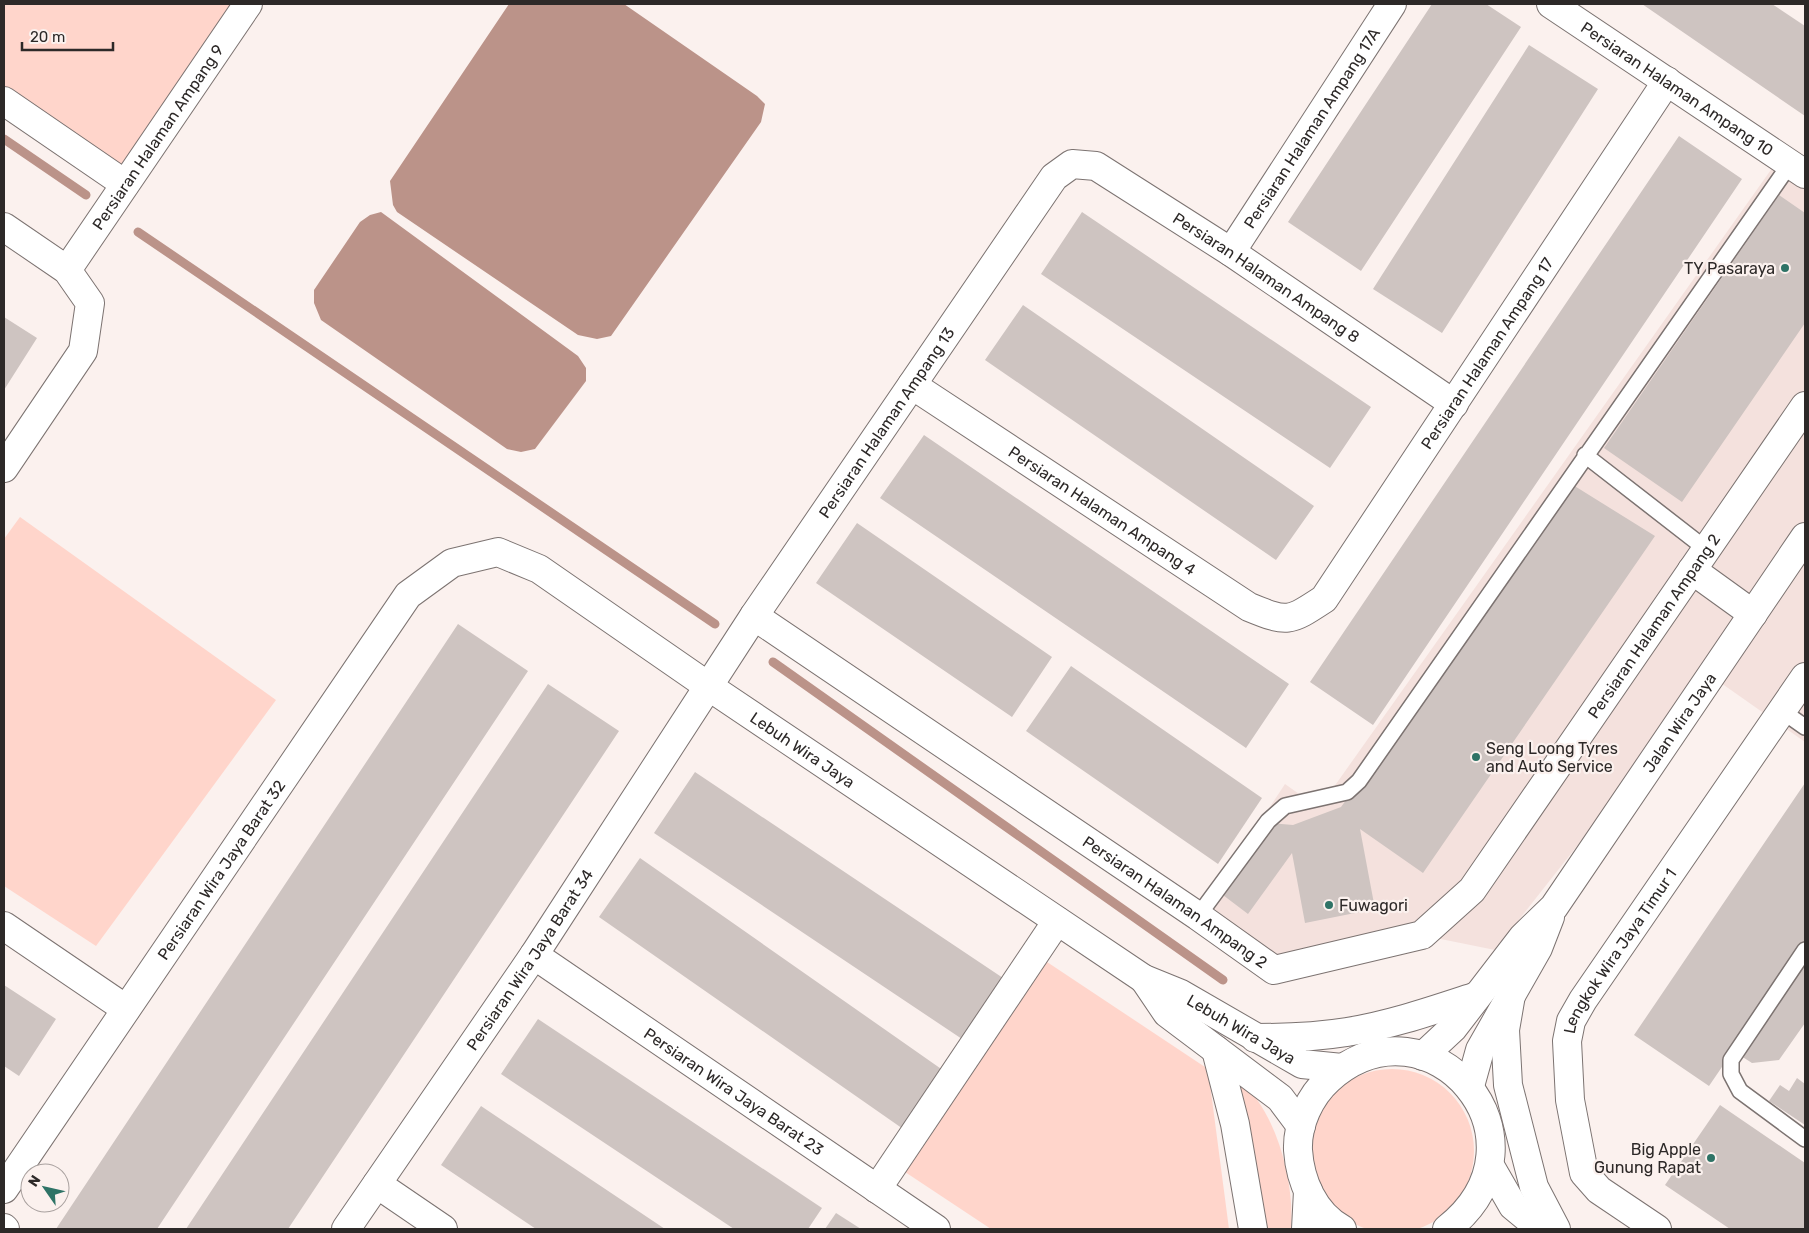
<svg xmlns="http://www.w3.org/2000/svg" width="1809" height="1233" viewBox="0 0 1809 1233" font-family="Rubik,sans-serif">
<style>
.built{fill:#f4e1dd}
.green{fill:#ffd5cb}
.water{fill:#bb9389}
.lines{fill:none;stroke-linecap:round;stroke-linejoin:round}
.stream{stroke:#bb9389;stroke-width:9}
.building{fill:#cec4c1}
.lane-casing{stroke:#7c7371;stroke-width:18}
.street-casing{stroke:#7c7371;stroke-width:30}
.secondary-casing{stroke:#7c7371;stroke-width:30}
.lane{stroke:#fff;stroke-width:15}
.street{stroke:#fff;stroke-width:28}
.secondary{stroke:#fff;stroke-width:28}
.poi-dot{fill:#2e7366;stroke:#fbf1ee;stroke-width:2}
.labels{text-anchor:middle;dominant-baseline:central;stroke-width:4.5;stroke-linejoin:round;paint-order:stroke}
.street-label{font-size:16px;fill:#2d2928;stroke:#fbf1ee}
.poi-label{font-size:16px;fill:#2d2928;stroke:#fbf1ee;text-anchor:end}
</style>
<rect width="100%" height="100%" fill="#fbf1ee"/>
<path class="built" d="M 1780,157 L 1805,174 L 1805,742 L 1711,676 L 1495,950 L 1421,935 L 1274,970 L 1198,916 L 1285,784 L 1319,808 Z"/>
<path class="green" d="M 4,4 L 235,4 L 123,169 L 4,88 Z
M 20,517 L 276,700 L 96,946 L 4,886 L 4,539 Z
M 1041,958 L 1208,1069 L 1229,1229 L 991,1229 L 899,1168 Z
M1310 1151a82 82 0 1 1 164 0a82 82 0 1 1-164 0Z
M 1238,1079 C 1276,1109 1295,1182 1291,1229 L 1260,1229 Z"/>
<path class="water" d="M 509,4 L 624,4 L 757,96 L 765,104 L 761,122 L 611,336 L 597,339 L 578,335 L 397,212 L 393,205 L 390,181 Z
M 381,212 L 578,356 L 586,368 L 586,381 L 535,449 L 521,452 L 507,449 L 321,320 L 314,303 L 314,290 L 360,222 L 370,215 Z"/>
<g class="lines">
<path class="stream" d="M 4,139 L 86,195
M 138,232 L 715,624
M 773,662 L 1223,980"/>
</g>
<path class="building" d="M 1432,4 L 1486,4 L 1521,27 L 1361,271 L 1288,222 Z
M 1642,4 L 1772,4 L 1805,26 L 1805,116 Z
M 1529,45 L 1598,89 L 1442,333 L 1373,289 Z
M 1679,136 L 1742,179 L 1373,725 L 1310,682 Z
M 1779,195 L 1805,213 L 1805,323 L 1682,502 L 1604,448 Z
M 1082,212 L 1371,407 L 1330,468 L 1041,274 Z
M 1023,305 L 1314,506 L 1276,560 L 985,360 Z
M 4,317 L 37,338 L 4,390 Z
M 924,435 L 1289,684 L 1246,748 L 880,498 Z
M 1573,485 L 1655,536 L 1423,873 L 1360,829 L 1375,909 L 1305,923 L 1292,853 L 1248,914 L 1219,892 L 1270,823 L 1293,825 L 1341,807 Z
M 857,523 L 1052,657 L 1012,717 L 816,583 Z
M 458,624 L 528,671 L 157,1229 L 56,1229 Z
M 1071,666 L 1262,798 L 1218,864 L 1026,731 Z
M 548,684 L 619,731 L 288,1229 L 186,1229 Z
M 695,772 L 1003,978 L 962,1039 L 654,833 Z
M 1805,783 L 1805,945 L 1709,1086 L 1634,1035 Z
M 640,858 L 947,1073 L 906,1131 L 599,917 Z
M 1805,957 L 1805,1023 L 1779,1060 L 1752,1063 L 1738,1054 Z
M 4,985 L 56,1019 L 19,1076 L 4,1066 Z
M 538,1019 L 822,1208 L 808,1229 L 734,1229 L 501,1074 Z
M 1797,1078 L 1805,1084 L 1805,1125 L 1769,1101 L 1780,1085 L 1789,1091 Z
M 1720,1105 L 1805,1163 L 1805,1229 L 1730,1229 L 1665,1185 Z
M 481,1106 L 665,1229 L 536,1229 L 441,1165 Z
M 836,1213 L 861,1229 L 825,1229 Z"/>
<g class="lines">
<defs>
<path id="lane" d="M 1585,455 L 1706,549
M 1782,711 L 1805,727
M 1198,916 L 1268,821 L 1285,806 L 1347,792 L 1359,781 L 1790,164
M 1805,950 L 1731,1060 L 1731,1074 L 1740,1091 L 1805,1139"/>
<g id="street">
<path id="s1" d="M 1551,4 L 1805,174"/>
<path d="M 4,101 L 125,184"/>
<path d="M 4,227 L 67,270 L 90,303 L 83,351 L 4,468"/>
<path id="s2" d="M 1231,252 L 1392,4"/>
<path id="s3" d="M 67,270 L 248,4"/>
<path id="s4" d="M 912,385 L 1249,607 C 1288,623 1289,622 1324,599 L 1667,81"/>
<path d="M 1692,570 L 1753,614"/>
<path id="s5" d="M 754,616 L 1198,916 L 1274,970 L 1422,935 L 1472,890 L 1805,406"/>
<path d="M 4,926 L 126,1009"/>
<path id="s6" d="M 534,955 L 936,1229"/>
<path d="M 1144,979 L 1167,1013 L 1280,1098 L 1301,1126"/>
<path d="M 377,1184 L 443,1229"/>
<path id="s7" d="M 4,1189 L 408,595 L 452,563 L 498,552 L 539,569 L 708,686 L 1144,979 L 1181,994 L 1302,1064 L 1342,1068"/>
<path d="M 877,1189 L 1057,921"/>
<path d="M 4,1228 L 5,1229"/>
<path id="s8" d="M 346,1229 L 534,955 L 754,616 L 1054,177 L 1072,164 L 1096,166 L 1231,252 L 1454,404"/>
<path id="s9" d="M 1657,1229 L 1599,1190 L 1584,1173 L 1570,1100 L 1567,1041 L 1571,1021 L 1583,1000 L 1805,677"/>
</g>
<g id="secondary">
<path d="M 1511,995 L 1505,1030 L 1508,1085 L 1534,1187 L 1556,1229"/>
<path d="M 1255,1038 C 1286,1038 1316,1037 1347,1032 C 1391,1025 1434,1010 1477,996"/>
<path d="M 1216,1050 L 1235,1124 L 1253,1229"/>
<path id="s10" d="M 1423,1056 L 1453,1028 L 1523,937 L 1554,907 L 1805,537"/>
<path d="M 1470,1086 L 1480,1050 L 1538,948 L 1550,917"/>
<path d="M 1490,1166 L 1513,1206 L 1541,1229"/>
<path d="M 1306,1229 L 1308,1191"/>
<path d="M 1342,1229 C 1314,1214 1300,1181 1298,1150 C 1297,1124 1310,1096 1329,1079 C 1430,989 1560,1140 1447,1229"/>
</g>
</defs>
<use href="#lane" class="lane-casing"/>
<use href="#street" class="street-casing"/>
<use href="#secondary" class="secondary-casing"/>
<use href="#lane" class="lane"/>
<use href="#street" class="street"/>
<use href="#secondary" class="secondary"/>
</g>
<g class="poi-dot">
<circle cx="1785" cy="268" r="5"/>
<circle cx="1476" cy="757" r="5"/>
<circle cx="1329" cy="905" r="5"/>
<circle cx="1711" cy="1158" r="5"/>
</g>
<g class="labels">
<g class="street-label">
<text stroke="none"><textPath href="#s1" startOffset="152">Persiaran Halaman Ampang 10</textPath></text>
<text stroke="none"><textPath href="#s2" startOffset="148">Persiaran Halaman Ampang 17A</textPath></text>
<text stroke="none"><textPath href="#s3" startOffset="161">Persiaran Halaman Ampang 9</textPath></text>
<text stroke="none"><textPath href="#s8" startOffset="1518">Persiaran Halaman Ampang 8</textPath></text>
<text stroke="none"><textPath href="#s4" startOffset="780">Persiaran Halaman Ampang 17</textPath></text>
<text stroke="none"><textPath href="#s8" startOffset="971">Persiaran Halaman Ampang 13</textPath></text>
<text stroke="none"><textPath href="#s4" startOffset="228">Persiaran Halaman Ampang 4</textPath></text>
<text stroke="none"><textPath href="#s5" startOffset="1169">Persiaran Halaman Ampang 2</textPath></text>
<text stroke="none"><textPath href="#s10" startOffset="422">Jalan Wira Jaya</textPath></text>
<text stroke="none"><textPath href="#s7" startOffset="1184">Lebuh Wira Jaya</textPath></text>
<text stroke="none"><textPath href="#s7" startOffset="386">Persiaran Wira Jaya Barat 32</textPath></text>
<text stroke="none"><textPath href="#s5" startOffset="509">Persiaran Halaman Ampang 2</textPath></text>
<text stroke="none"><textPath href="#s9" startOffset="331">Lengkok Wira Jaya Timur 1</textPath></text>
<text stroke="none"><textPath href="#s8" startOffset="326">Persiaran Wira Jaya Barat 34</textPath></text>
<text stroke="none"><textPath href="#s7" startOffset="1705">Lebuh Wira Jaya</textPath></text>
<text stroke="none"><textPath href="#s6" startOffset="242">Persiaran Wira Jaya Barat 23</textPath></text>
</g>
<g class="poi-label">
<text x="1775" y="268">TY Pasaraya</text>
<text x="1486" y="748" text-anchor="start">Seng Loong Tyres<tspan x="1486" dy="18">and Auto Service</tspan></text>
<text x="1339" y="905" text-anchor="start">Fuwagori</text>
<text x="1701" y="1149">Big Apple<tspan x="1701" dy="18">Gunung Rapat</tspan></text>
</g>
</g>
<rect width="1809" height="1233" fill="none" stroke="#2d2928" stroke-width="10"/>
<g transform="translate(45 1188) rotate(304)"><circle r="24" fill="#fbf1ee" stroke="#a9a19f"/>
<path d="M0-4L9 19L0 12L-9 19Z" fill="#2e7366"/>
<text y="-8" font-size="14" font-weight="bold" text-anchor="middle" fill="#2d2928">N</text>
</g>
<path d="M22 42v8h91v-8" fill="none" stroke="#2d2928" stroke-width="2.5"/>
<text x="30" y="42" font-size="15" fill="#2d2928" stroke="#fbf1ee" stroke-width="4" paint-order="stroke">20 m</text>
</svg>
